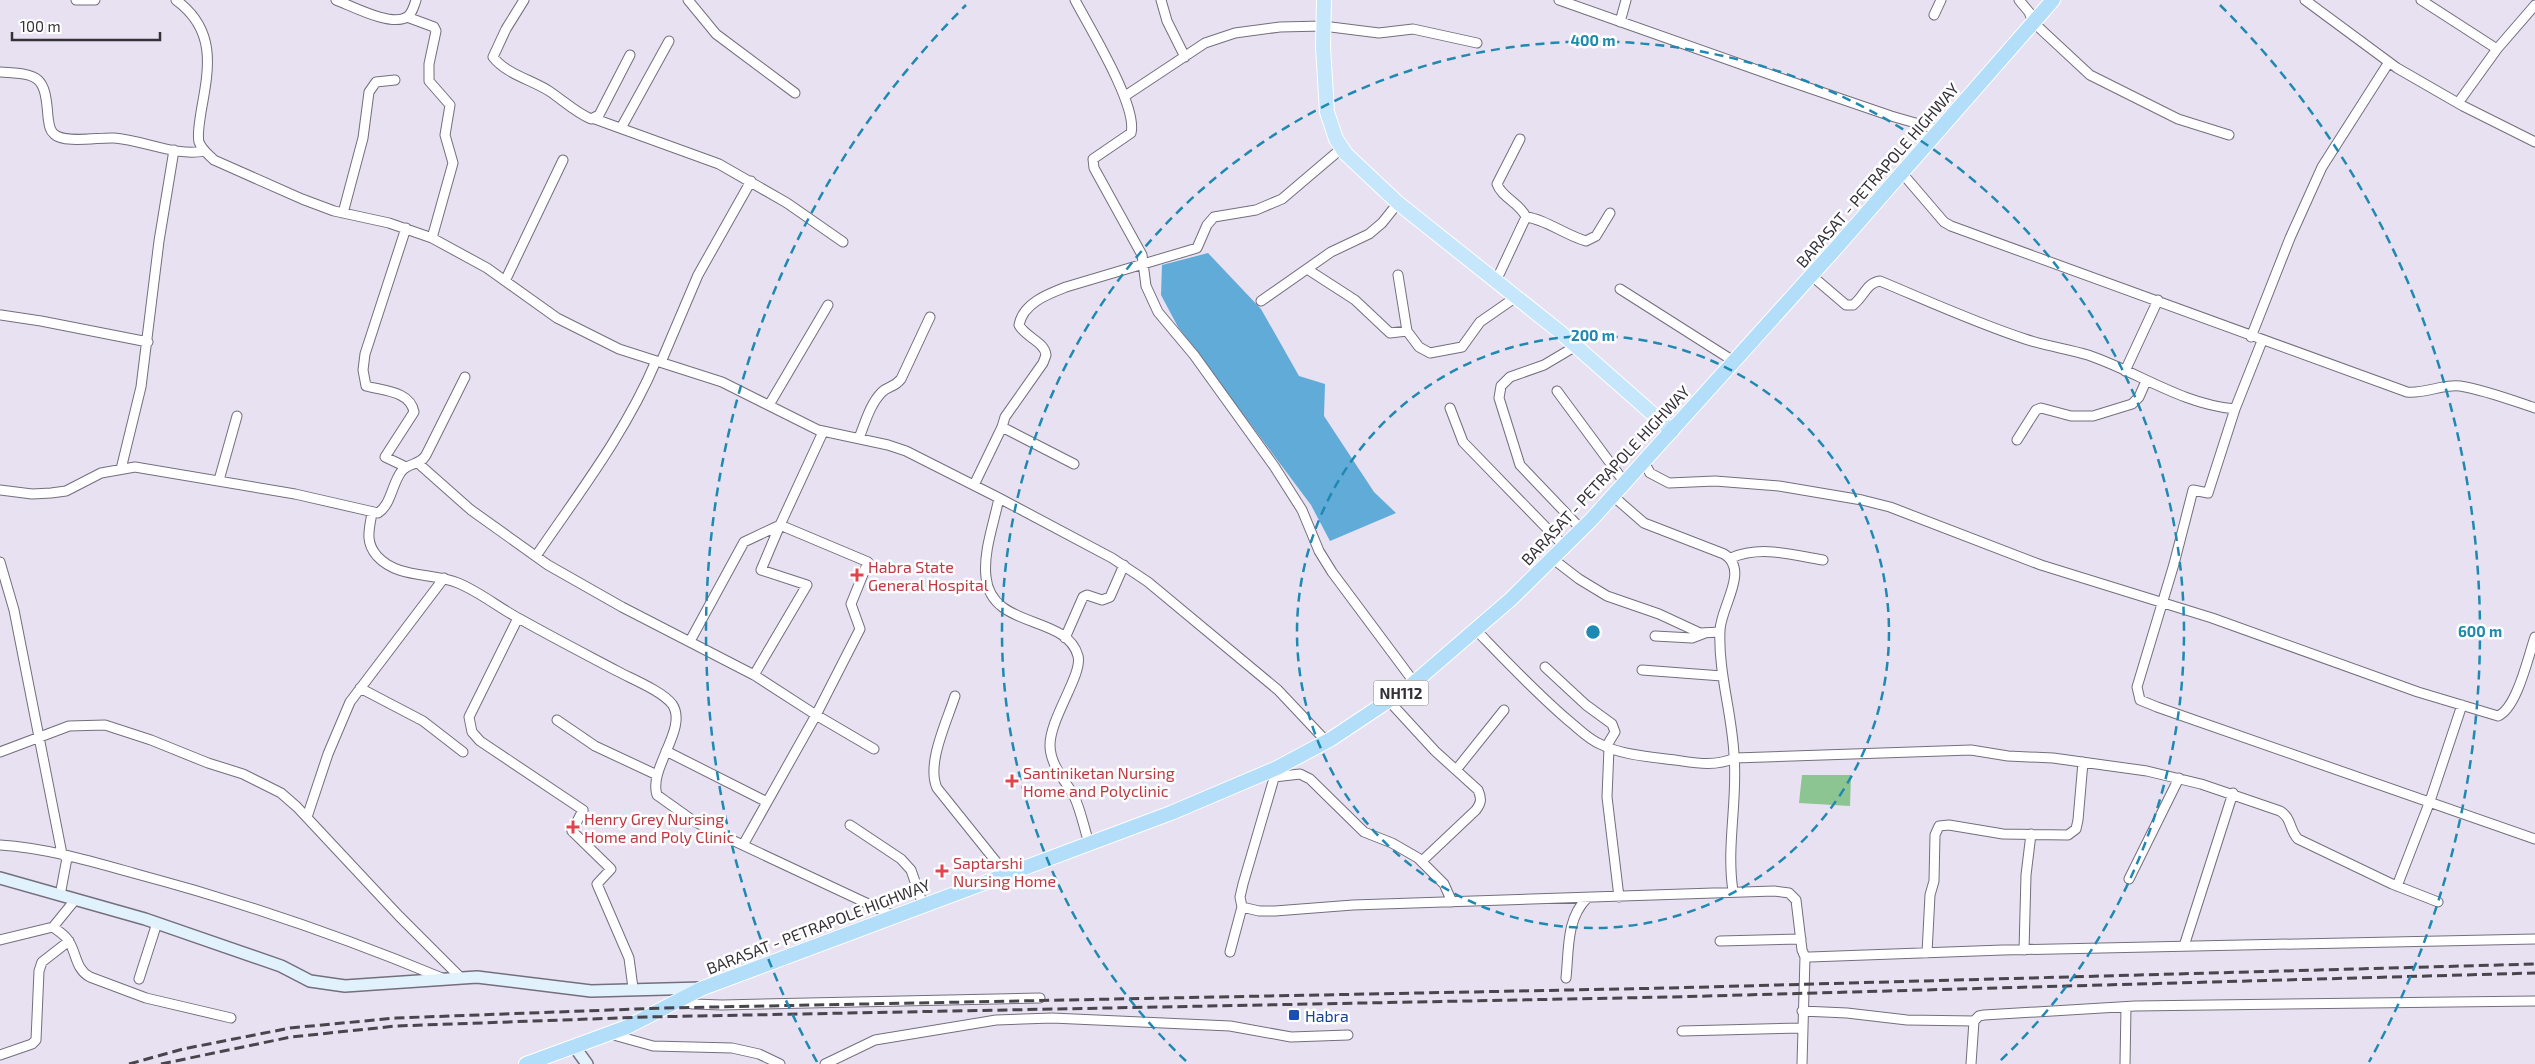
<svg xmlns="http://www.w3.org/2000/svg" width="2535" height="1064" viewBox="0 0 2535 1064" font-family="'Exo 2',sans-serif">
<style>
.green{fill:#8cc592}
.water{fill:#61abd9}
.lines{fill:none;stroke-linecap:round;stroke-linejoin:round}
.minor-casing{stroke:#746e7d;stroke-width:11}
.secondary-casing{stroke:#746e7d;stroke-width:14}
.primary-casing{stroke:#fff;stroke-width:16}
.trunk-casing{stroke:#fff;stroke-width:16}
.minor{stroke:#fff;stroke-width:9}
.secondary{stroke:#e2f2fd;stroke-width:11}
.primary{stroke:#c5e6fb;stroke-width:14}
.trunk{stroke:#b2defa;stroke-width:14}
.rail{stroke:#48454d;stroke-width:3;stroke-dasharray:10 5;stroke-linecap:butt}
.ring{fill:none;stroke:#2089b1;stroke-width:2.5;stroke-dasharray:9 6}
.health-dot{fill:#e0444e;stroke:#fff;stroke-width:2}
.transit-dot{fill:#1a4fb4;stroke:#fff;stroke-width:2}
.labels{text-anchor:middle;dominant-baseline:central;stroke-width:5;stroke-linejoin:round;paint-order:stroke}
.shield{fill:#fff;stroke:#716f74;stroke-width:1}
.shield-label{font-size:15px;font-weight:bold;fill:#343138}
.street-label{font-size:16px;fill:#343138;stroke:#fff}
.health-label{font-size:16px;fill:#be3a42;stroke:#fff;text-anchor:start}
.transit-label{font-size:16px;fill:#164399;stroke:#fff;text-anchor:start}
.centre{fill:#2089b1;stroke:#fff;stroke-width:2.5}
.ring-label{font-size:15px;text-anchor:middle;font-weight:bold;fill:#2089b1;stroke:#fff;stroke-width:5;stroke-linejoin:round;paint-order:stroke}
</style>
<rect width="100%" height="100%" fill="#e7e1f2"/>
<path class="green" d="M 1802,775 L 1851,775 L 1850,806 L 1799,803 Z"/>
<path class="water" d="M 1208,253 L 1261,309 L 1299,376 L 1325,384 L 1324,416 L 1374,492 L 1396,513 L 1330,541 L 1311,505 L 1178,327 L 1161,295 L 1162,265 Z"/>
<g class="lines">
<defs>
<path id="minor" d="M 76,0 L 95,0
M 176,0 C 217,30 209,68 201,112 C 200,120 197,134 199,142 C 202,150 208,154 214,160 L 302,199 L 334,211 L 389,223 L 432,238 L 487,268 L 557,318 L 619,349 L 722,382 L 818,430 L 888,445 L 906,451 L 999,498 L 1112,558 L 1148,582 L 1278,690 L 1326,741
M 336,0 C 352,6 391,27 407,17 C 412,14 414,6 416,0
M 524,0 L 506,29 L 493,57 C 506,74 532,80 549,91 C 564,101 575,112 591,119 L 599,115 L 630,55
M 688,0 L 716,34 L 795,93
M 1075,0 C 1089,27 1138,106 1131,133 L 1093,159 L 1094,168 L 1142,255 L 1146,286 L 1158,312 L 1194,355 L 1274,466 L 1302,510 L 1319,551 L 1332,572 L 1414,682
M 1161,0 L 1167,21 L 1185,57
M 1559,0 L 1780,78 L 1891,116 L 1940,130
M 2019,0 L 2029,12 L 2033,22 L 2090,75 L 2178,119 L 2229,135
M 2305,0 L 2397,68 L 2463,106 L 2535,142
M 2421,0 L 2497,49
M 1934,15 L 1941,0
M 407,17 L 434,27 L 436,31 L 429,64 L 429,81 L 450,105 L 445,135 L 453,163 L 432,238
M 1620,22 L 1626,0
M 0,72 C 40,74 45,76 48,117 C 49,123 49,130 54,134 C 64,144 100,137 114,138 C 143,140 177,157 204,151
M 1125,96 L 1205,43 L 1235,33 L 1280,27 L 1323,26 L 1379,33 L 1413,29 L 1477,43
M 2458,103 L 2497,49 L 2535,5
M 595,119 L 719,164 L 787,203 L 843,242
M 621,128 L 669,41
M 1902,173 L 1944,222 L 1951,226 L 2407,392 C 2425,394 2442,384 2460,386 C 2485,390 2511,400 2535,408
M 343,213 L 363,138 L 369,92 L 376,82 L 395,80
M 1526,217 C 1545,219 1565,235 1586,241 L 1596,236 L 1610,213
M 1307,269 L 1355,300 L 1390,333 L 1407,331 L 1419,347 L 1430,353 L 1462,347 L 1480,322 L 1516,297
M 1398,275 L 1407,331
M 1812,276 L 1846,305 L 1853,305 C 1864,297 1866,283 1880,281 C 1928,301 1976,323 2025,339 C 2046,346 2068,349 2088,355 C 2138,372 2181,404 2235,409
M 505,281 L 563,160
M 1496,281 L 1526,217 C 1520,203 1502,198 1497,184 L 1520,139
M 1620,289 L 1735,362
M 1261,301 L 1331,252 L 1369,234 L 1382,223 L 1398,203
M 1,315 L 41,321 L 148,342
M 2251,337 L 2290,238 L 2322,167 L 2389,62
M 2262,341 L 2235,409 L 2208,493 L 2193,490 L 2174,564 L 2137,687 L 2140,700 L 2157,707 L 2535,839
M 1576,346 L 1544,365 L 1510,377 L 1501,386 L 1499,398 L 1520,465 L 1582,530
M 661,362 L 698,275 L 751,181
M 2125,371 L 2158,300
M 1557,391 L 1625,483
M 769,405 L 828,305
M 1450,408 L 1463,442 L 1565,547
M 859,438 C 865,423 870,404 882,392 C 888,386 894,388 901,379 L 930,317
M 2017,440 L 2036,410 L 2041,408 L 2071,416 L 2093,416 L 2132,404 L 2139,397 L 2146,381
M 1644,462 L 1650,473 L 1669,483 L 1715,481 L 1779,486 L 1862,500 L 1890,507 L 2041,565 L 2212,618 L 2418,692 L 2498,716 C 2517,708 2528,657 2535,637
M 419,464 L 471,510 L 548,565 L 622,607 L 754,675 L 816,715 L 743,845
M 1074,464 L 1002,427 L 1005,417 L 1043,363 L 1046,355 C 1045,342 1025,337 1019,325 C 1023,303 1048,294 1066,287 L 1197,248 L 1207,225 L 1214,217 L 1256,210 L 1282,199 L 1342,148
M 406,467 L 385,457 L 414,412 C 410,391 384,391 366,386 L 363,370 L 365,354 L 406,228
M 121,469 L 141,387 L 159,241 L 174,150
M 219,480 L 237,416
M 974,485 L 1002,427
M 0,490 L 32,494 L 51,493 L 66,491 L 101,473 L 135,467 L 295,494 L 378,513 C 391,505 392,484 401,472 C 408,462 420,466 426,455 L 465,377
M 1613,496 L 1644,523 L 1724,554 C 1750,570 1721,606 1720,630 C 1718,672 1732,713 1734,755 C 1738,800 1726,846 1733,891
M 999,498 C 994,523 983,552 986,577 C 991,630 1067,614 1078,656 C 1083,674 1050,718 1050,745 C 1050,765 1065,780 1074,796 C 1081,811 1084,828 1089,843
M 372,513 C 369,530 365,542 377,556 C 398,579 432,572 458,583 C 480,592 499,608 520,619 C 552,637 585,654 617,671 C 632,679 662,691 672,704 C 689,728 648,768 657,795 L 692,820 L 717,833 L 894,916
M 536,556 C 579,493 626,432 656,361
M 1731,558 C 1761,545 1792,555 1823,560
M 1553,559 L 1579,579 L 1607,596 L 1659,614 L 1700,633 L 1720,632
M 0,562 L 14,610 L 62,854 L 67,858 L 61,890
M 518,618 L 469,717 L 472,732 L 480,741 L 583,810 L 572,831 L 611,869 L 597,884 L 629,958 L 633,988
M 1476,630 C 1506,661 1536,693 1569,721 C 1579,729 1588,739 1600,744 C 1621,755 1651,757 1675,760 C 1696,763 1714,767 1735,758 L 1971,750 L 2008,756 L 2053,758 L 2147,771 L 2201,784 L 2280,811 C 2292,818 2289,830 2298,839 L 2392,884 L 2438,902
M 1655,636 L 1692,638 L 1705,633
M 1065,638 L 1083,597 L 1087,595 L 1102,600 L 1110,597 L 1124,565
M 690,641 L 744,542 L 780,525 L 823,432
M 1545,667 L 1586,705 L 1612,724 L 1615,732 L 1606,747
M 1642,670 L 1722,676
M 754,675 L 807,585 L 761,570 L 780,525 L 868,562 L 851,604 L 860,629 L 816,715 L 874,749
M 360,688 L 423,721 L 463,752
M 955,696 C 947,721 926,764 937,788 L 1006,874
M 1389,701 L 1435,751 L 1478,790 C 1482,799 1481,803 1476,810 L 1422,861
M 557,720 L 595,746 L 657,775
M 1609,748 L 1607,797 L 1619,897
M 666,751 L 767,802
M 0,752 L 69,726 L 105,725 L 151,740 L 208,763 L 243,774 L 281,793 L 297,807 L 399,916 L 461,978
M 1277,768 L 1243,884 L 1240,897 L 1242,907 L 1259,911 L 1275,911 L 1353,905 L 1774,891 L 1789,893 L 1796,900 L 1802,950 L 1805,957 L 1810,957 L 2003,950 L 2535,939
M 1456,770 L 1504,710
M 1274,777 L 1300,774 L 1310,779 L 1364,832 L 1392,843 L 1418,858 L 1444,884 L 1452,902
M 307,817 L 328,754 L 350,702 L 444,578
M 850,825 L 901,859 L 911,870 L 923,905
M 0,845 C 46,848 90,861 133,873 C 239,901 341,936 442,978
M 2129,879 L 2179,778
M 2397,886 L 2430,801 L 2462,705
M 53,927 C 58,931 64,934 68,940 C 77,953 75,969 90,977 L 146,998 L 231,1018
M 0,940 L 53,927 L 75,900
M 1720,941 L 1801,939
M 2184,946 L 2233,793
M 2024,950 L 2026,875 L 2031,834
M 1230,952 L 1242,907
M 1927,953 L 1930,895 L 1934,881 L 1935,835 L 1939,826 L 1949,825 L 2003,834 L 2068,835 L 2076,829 L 2078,820 L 2083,762
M 1566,978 C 1569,950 1566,919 1587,898
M 139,979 L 157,923
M 677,1001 L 693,1004 L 722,1005 L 1040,998
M 1802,1011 L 1847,1013 L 1907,1020 L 1974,1021
M 1682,1031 L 1802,1028
M 610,1034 L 653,1046 L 732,1048 L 759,1054 L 780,1064
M 0,1055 L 32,1044 L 36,1040 L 39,971 L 42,962 L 69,941
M 825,1064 L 875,1040 L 996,1020 L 1052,1018 L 1230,1026 L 1291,1037 L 1348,1035
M 1802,1064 L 1805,957
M 1971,1064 L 1974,1021 L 1979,1016 L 1984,1015 L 2135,1006 L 2535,1001
M 2125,1064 L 2126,1007"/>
<path id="secondary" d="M 0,878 L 145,919 L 281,966 L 310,981 L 345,986 L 477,977 L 591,991 L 702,988
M 574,1046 L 587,1064"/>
<path id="primary" d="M 1324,0 L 1323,47 L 1327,112 L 1336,139 L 1346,154 L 1398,203 L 1560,332 L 1672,431"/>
<path id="trunk" d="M 526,1064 L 627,1027 L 703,988 L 1171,813 L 1277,768 L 1331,739 L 1409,687 L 1511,599 L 1591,520 L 1836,248 L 2053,0"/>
</defs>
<use href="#minor" class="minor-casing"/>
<use href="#secondary" class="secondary-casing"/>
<use href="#primary" class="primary-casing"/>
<use href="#trunk" class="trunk-casing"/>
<use href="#minor" class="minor"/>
<use href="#secondary" class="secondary"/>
<use href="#primary" class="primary"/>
<use href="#trunk" class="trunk"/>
<path class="rail" d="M 129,1064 L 183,1049 L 290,1028 L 396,1018 L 664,1008 L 1670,988 L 2535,964
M 161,1064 L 291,1037 L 396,1026 L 646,1017 L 1671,997 L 2535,973"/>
</g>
<g class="ring">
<circle cx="1593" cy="632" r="296"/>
<path d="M1186 1061A591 591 0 1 1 2000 1061"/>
<path d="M817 1062A887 887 0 0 1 966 5M2220 5A887 887 0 0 1 2369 1062"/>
</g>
<g class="health-dot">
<path d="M854.5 567.5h5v5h5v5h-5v5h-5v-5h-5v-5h5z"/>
<path d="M1009.5 773.5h5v5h5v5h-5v5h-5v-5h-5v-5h5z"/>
<path d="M570.5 819.5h5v5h5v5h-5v5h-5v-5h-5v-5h5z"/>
<path d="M939.5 863.5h5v5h5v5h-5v5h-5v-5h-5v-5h5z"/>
</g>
<rect class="transit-dot" x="1288" y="1009" width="12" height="12" rx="2.5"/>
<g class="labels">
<rect class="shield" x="1373.5" y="680.5" width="55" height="25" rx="4"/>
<g class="shield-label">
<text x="1401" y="693">NH112</text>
</g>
<g class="street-label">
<text transform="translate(1877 175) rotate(-49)">BARASAT - PETRAPOLE HIGHWAY</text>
<text transform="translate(1605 475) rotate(-47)">BARASAT - PETRAPOLE HIGHWAY</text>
<text transform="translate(818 926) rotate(-21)">BARASAT - PETRAPOLE HIGHWAY</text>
</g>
<g class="health-label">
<text x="868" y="566">Habra State<tspan x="868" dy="18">General Hospital</tspan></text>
<text x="1023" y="772">Santiniketan Nursing<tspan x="1023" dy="18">Home and Polyclinic</tspan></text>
<text x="584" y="818">Henry Grey Nursing<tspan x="584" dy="18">Home and Poly Clinic</tspan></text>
<text x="953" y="862">Saptarshi<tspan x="953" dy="18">Nursing Home</tspan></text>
</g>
<g class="transit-label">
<text x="1305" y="1015">Habra</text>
</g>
</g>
<circle cx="1593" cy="632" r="8" class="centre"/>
<g class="ring-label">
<text x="1593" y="46">400 m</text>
<text x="1593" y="341">200 m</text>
<text x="2480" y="637">600 m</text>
</g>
<path d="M12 32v8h148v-8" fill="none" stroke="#343138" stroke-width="2.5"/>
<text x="20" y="32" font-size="15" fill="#343138" stroke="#ffffff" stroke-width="4" paint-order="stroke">100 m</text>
</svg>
